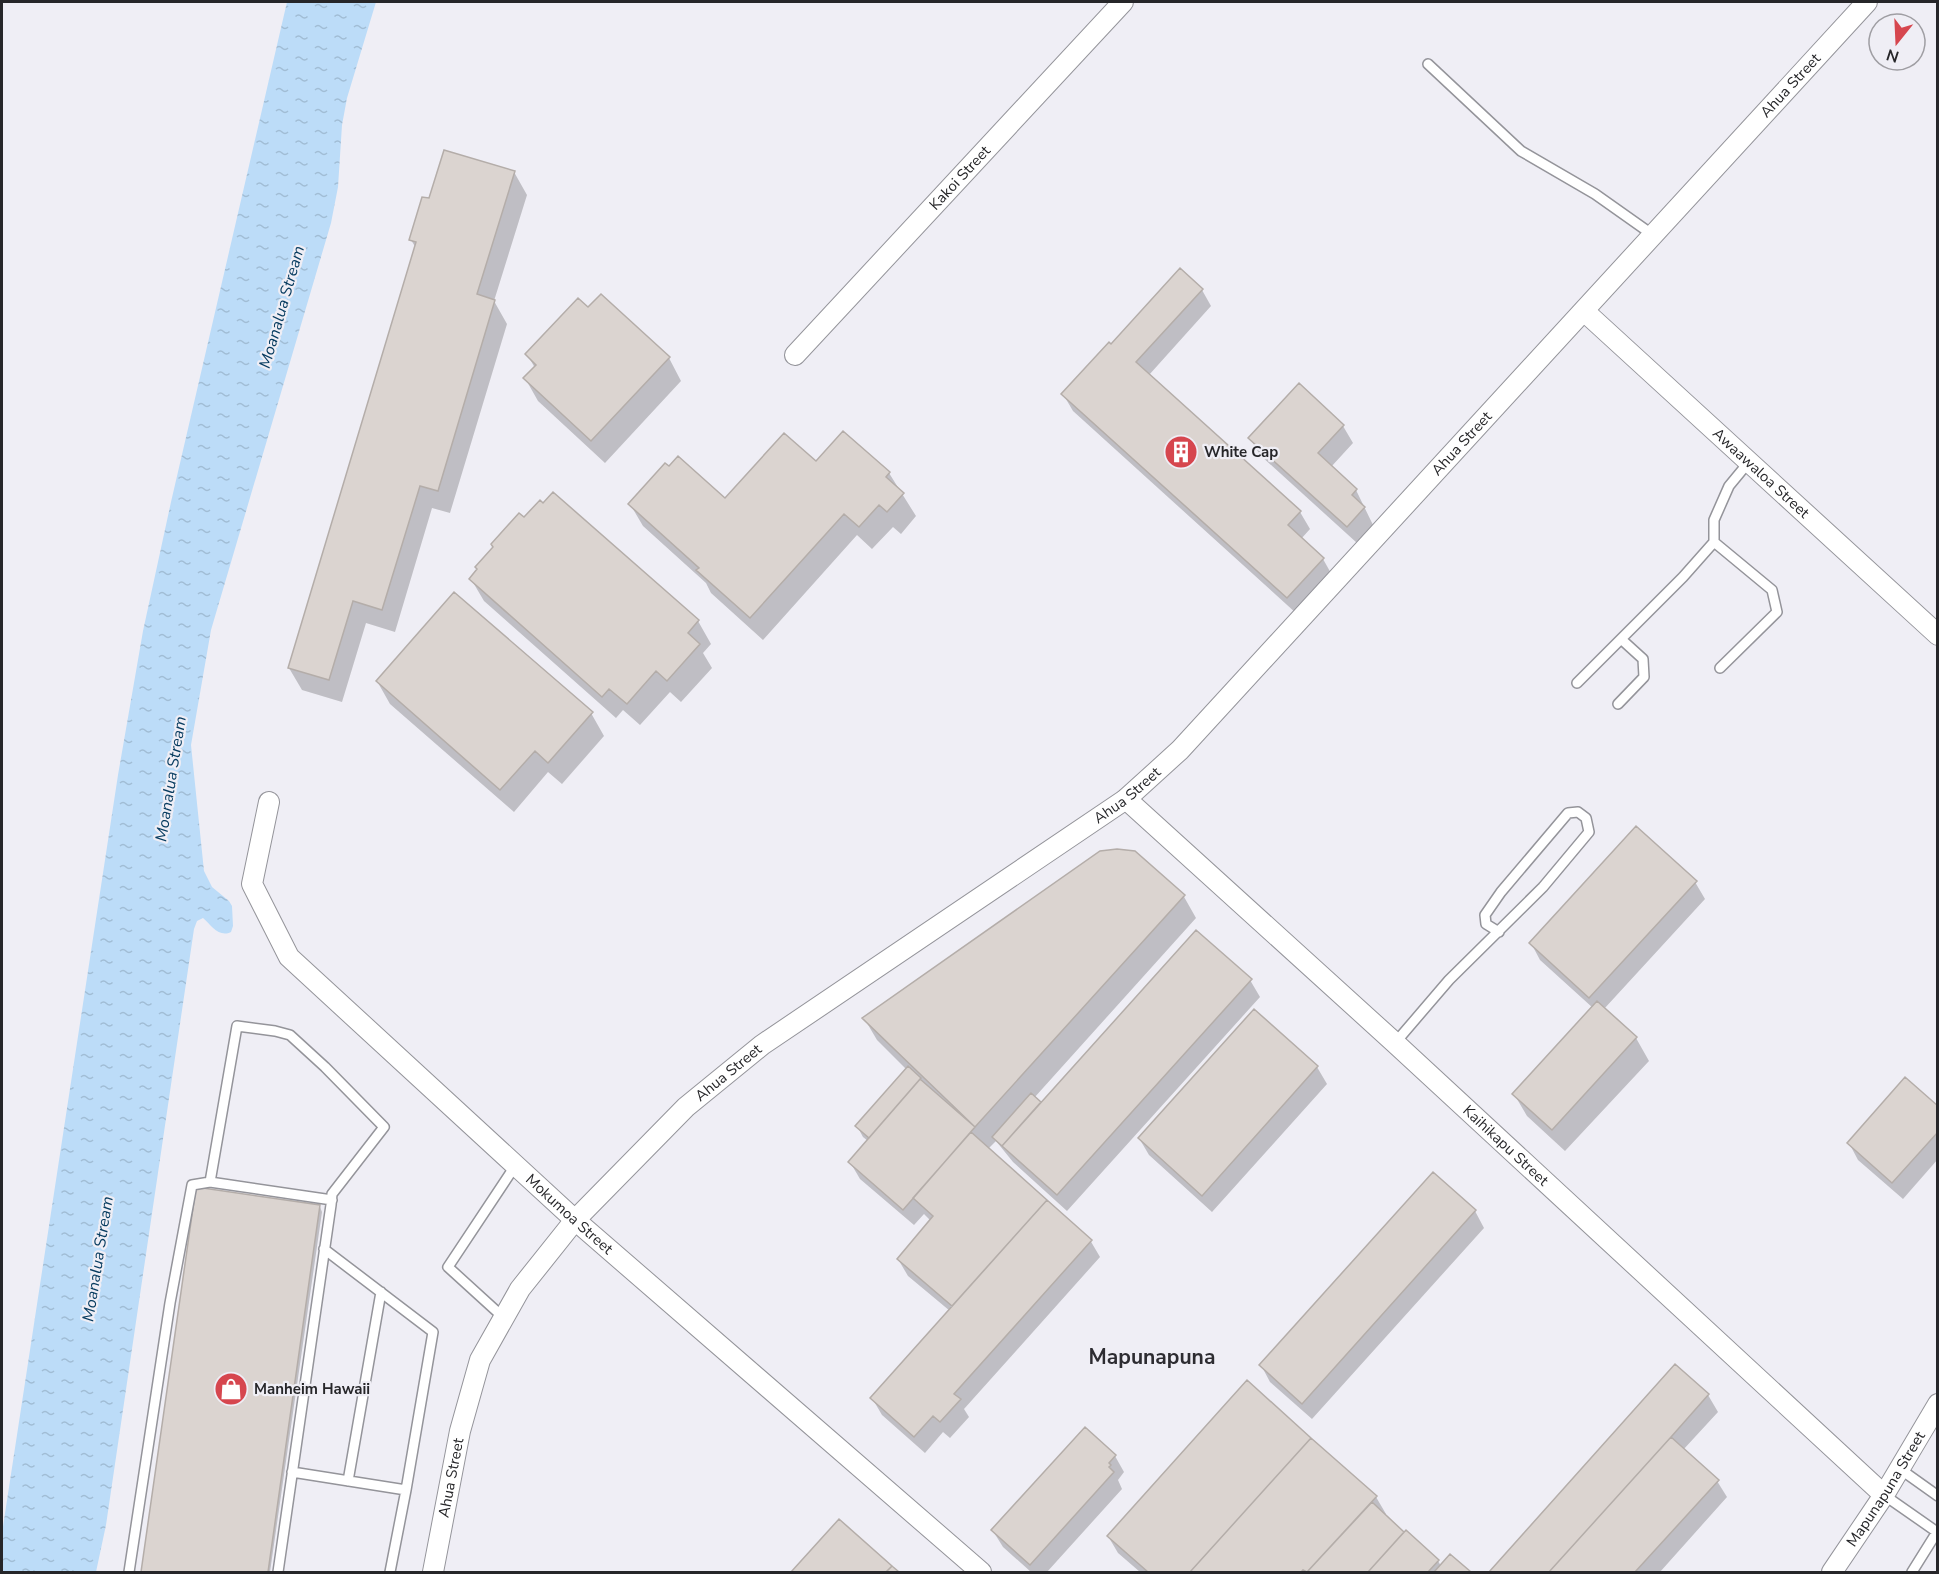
<svg xmlns="http://www.w3.org/2000/svg" width="1939" height="1574" viewBox="0 0 1939 1574" font-family="'Nunito Sans',sans-serif">
<style>
.water{fill:url(#water-ripples)}
.shadow{fill:#0003}
.building{fill:#dbd4d0;stroke:#b4ada9;stroke-width:1.5}
.lines{fill:none;stroke-linecap:round;stroke-linejoin:round}
.lane-casing{stroke:#94949a;stroke-width:12}
.street-casing{stroke:#94949a;stroke-width:22}
.lane{stroke:#fff;stroke-width:9}
.street{stroke:#fff;stroke-width:20}
.labels{text-anchor:middle;dominant-baseline:central;stroke-width:4.5;stroke-linejoin:round;paint-order:stroke}
.street-label{font-size:15px;fill:#262629;stroke:#efeef5}
.poi-label{font-size:15px;font-weight:bold;fill:#262629;stroke:#efeef5;text-anchor:start}
.water-label{font-size:16px;font-style:italic;fill:#073c60;stroke:#efeef5}
.district-label{font-size:21px;font-weight:bold;fill:#2d2c31;stroke:#efeef5}
</style>
<defs>
<pattern id="water-ripples" width="26" height="14" patternUnits="userSpaceOnUse" patternTransform="scale(1.5)"><rect width="26" height="14" fill="#bcdcf8"/><path d="M2 4q2-2 4 0t4 0M15 11q2-2 4 0t4 0" fill="none" stroke="#a1bdd5"/></pattern>
</defs>
<rect width="100%" height="100%" fill="#efeef5"/>
<path class="water" d="M 287,2 L 376,2 L 347,98 L 342,125 L 338,187 L 331,223 L 211,630 L 191,745 L 204,871 L 212,887 L 229,901 L 232,906 L 233,926 L 231,932 C 219,938 211,925 203,918 L 197,921 L 194,929 L 106,1525 L 96,1572 L 2,1572 L 2,1533 L 118,775 L 143,631 L 171,502 Z"/>
<path class="shadow" d="M 514,172 L 527,195 L 494,301 L 507,324 L 450,513 L 432,508 L 395,632 L 366,623 L 342,702 L 302,690 L 289,668 L 416,248 L 411,240 L 430,200 Z
M 1202,290 L 1211,306 L 1149,375 L 1300,512 L 1310,529 L 1301,539 L 1323,559 L 1332,575 L 1297,614 L 1073,411 L 1063,394 L 1111,346 Z
M 588,310 L 669,358 L 681,381 L 605,463 L 538,401 L 525,378 L 535,368 L 527,354 Z
M 1299,385 L 1343,426 L 1353,443 L 1331,467 L 1356,490 L 1373,525 L 1357,543 L 1260,455 L 1250,438 Z
M 816,463 L 889,473 L 916,516 L 901,534 L 893,527 L 872,549 L 857,535 L 763,640 L 711,593 L 706,583 L 643,526 L 630,504 L 725,500 Z
M 553,494 L 698,621 L 711,644 L 703,653 L 712,668 L 681,702 L 670,692 L 640,725 L 623,710 L 616,718 L 484,601 L 471,579 L 524,520 L 543,505 Z
M 377,681 L 591,713 L 604,736 L 562,784 L 548,772 L 514,812 L 390,704 Z
M 1695,882 L 1705,899 L 1604,1009 L 1636,1038 L 1649,1061 L 1565,1151 L 1527,1116 L 1514,1094 L 1593,1008 L 1540,960 L 1531,943 Z
M 1183,895 L 1196,918 L 1034,1098 L 1041,1104 L 1250,980 L 1260,997 L 1067,1211 L 1013,1162 L 996,1141 L 988,1149 L 1090,1240 L 1100,1257 L 964,1409 L 969,1417 L 950,1438 L 943,1432 L 925,1453 L 882,1415 L 872,1398 L 950,1311 L 908,1276 L 898,1259 L 931,1221 L 924,1214 L 914,1225 L 860,1179 L 850,1162 L 868,1141 L 863,1137 L 857,1126 L 907,1070 L 877,1040 L 864,1018 Z
M 1254,1011 L 1317,1067 L 1327,1084 L 1212,1212 L 1149,1155 L 1139,1138 Z
M 1938,1108 L 1938,1159 L 1903,1199 L 1858,1160 L 1849,1143 Z
M 197,1189 L 320,1207 L 322,1212 L 270,1572 L 142,1572 Z
M 1475,1211 L 1484,1228 L 1312,1419 L 1270,1382 L 1261,1365 Z
M 1676,1367 L 1708,1395 L 1718,1412 L 1683,1450 L 1717,1481 L 1727,1497 L 1660,1572 L 1491,1572 Z
M 1247,1382 L 1376,1497 L 1386,1514 L 1384,1516 L 1438,1561 L 1441,1566 L 1450,1556 L 1469,1572 L 1140,1572 L 1118,1553 L 1108,1536 Z
M 1115,1456 L 1124,1472 L 1118,1480 L 1122,1489 L 1047,1572 L 1031,1572 L 1003,1547 L 993,1531 Z
M 839,1521 L 897,1572 L 793,1572 Z"/>
<path class="building" d="M 444,150 L 515,171 L 477,294 L 495,300 L 438,491 L 420,486 L 382,610 L 353,601 L 329,680 L 288,668 L 416,242 L 409,240 L 422,197 L 429,198 Z
M 1180,268 L 1203,289 L 1136,362 L 1301,511 L 1288,525 L 1324,558 L 1287,598 L 1061,394 L 1109,342 L 1111,344 Z
M 601,294 L 670,357 L 591,441 L 523,378 L 536,365 L 525,354 L 578,298 L 588,307 Z
M 1299,383 L 1344,425 L 1318,453 L 1357,489 L 1352,495 L 1365,507 L 1347,527 L 1248,438 Z
M 843,431 L 890,472 L 886,477 L 904,493 L 887,512 L 879,505 L 859,527 L 844,514 L 750,618 L 696,570 L 699,568 L 628,504 L 665,463 L 669,466 L 678,456 L 725,498 L 784,433 L 816,461 Z
M 553,492 L 699,620 L 688,633 L 700,644 L 667,681 L 656,671 L 627,704 L 609,689 L 602,697 L 469,579 L 477,569 L 475,567 L 493,547 L 491,544 L 519,513 L 524,517 L 540,500 L 543,503 Z
M 454,592 L 593,712 L 548,763 L 535,751 L 500,790 L 376,681 Z
M 1636,826 L 1697,881 L 1589,998 L 1529,943 Z
M 1117,849 L 1135,851 L 1185,895 L 975,1127 L 862,1018 L 1100,851 Z
M 1196,930 L 1252,979 L 1057,1195 L 1002,1146 Z
M 1597,1001 L 1637,1037 L 1552,1130 L 1512,1094 Z
M 1254,1009 L 1318,1066 L 1202,1196 L 1138,1138 Z
M 908,1066 L 921,1078 L 869,1138 L 855,1126 Z
M 1905,1077 L 1938,1106 L 1938,1132 L 1892,1183 L 1847,1143 Z
M 920,1079 L 975,1127 L 903,1210 L 848,1162 Z
M 1031,1093 L 1041,1102 L 1002,1146 L 992,1137 Z
M 971,1132 L 1047,1200 L 952,1306 L 897,1259 L 933,1216 L 913,1198 Z
M 1433,1172 L 1476,1210 L 1302,1404 L 1259,1365 Z
M 196,1187 L 320,1205 L 268,1572 L 141,1572 Z
M 1047,1200 L 1092,1240 L 954,1394 L 961,1399 L 940,1422 L 933,1416 L 914,1437 L 870,1398 Z
M 1675,1364 L 1709,1394 L 1671,1437 L 1549,1572 L 1489,1572 Z
M 1247,1380 L 1311,1438 L 1190,1572 L 1148,1572 L 1107,1536 Z
M 1085,1427 L 1116,1455 L 1109,1463 L 1111,1465 L 1109,1467 L 1114,1472 L 1030,1565 L 991,1530 Z
M 1671,1437 L 1719,1480 L 1635,1572 L 1549,1572 Z
M 1311,1438 L 1377,1496 L 1307,1572 L 1303,1570 L 1301,1572 L 1190,1572 Z
M 1372,1502 L 1404,1532 L 1368,1572 L 1307,1572 Z
M 839,1519 L 892,1566 L 886,1572 L 791,1572 Z
M 1406,1530 L 1439,1560 L 1428,1572 L 1368,1572 Z
M 1450,1554 L 1471,1572 L 1434,1572 Z
M 892,1566 L 899,1572 L 886,1572 Z"/>
<g class="lines">
<defs>
<path id="lane" d="M 1428,64 L 1521,151 L 1595,194 L 1653,235
M 1714,542 L 1772,590 L 1777,612 L 1720,668
M 1577,683 L 1683,577 L 1714,542 L 1714,520 L 1729,486 L 1748,463
M 1618,704 L 1644,677 L 1643,659 L 1621,639
M 1395,1043 L 1449,980 L 1543,887 L 1589,832 L 1586,818 L 1578,812 L 1568,813 L 1501,892 L 1485,915 L 1486,924 L 1499,932
M 504,1318 L 448,1267 L 515,1166
M 1900,1469 L 1938,1496
M 292,1472 L 406,1490 L 433,1332 L 324,1249
M 348,1481 L 381,1292
M 1884,1495 L 1937,1532 L 1912,1572
M 129,1572 L 170,1303 L 192,1185 L 210,1182
M 278,1572 L 331,1205 L 332,1194 L 384,1127 L 325,1067 L 290,1035 L 275,1031 L 237,1026 L 210,1182 L 332,1200
M 390,1572 L 406,1490"/>
<g id="street">
<path id="s1" d="M 1584,311 L 1938,635"/>
<path id="s2" d="M 795,355 L 1123,2"/>
<path id="s3" d="M 1126,799 L 1395,1043 L 1884,1495"/>
<path id="s4" d="M 269,802 L 252,884 L 289,957 L 575,1220 L 981,1572"/>
<path id="s5" d="M 433,1572 L 460,1431 L 480,1360 L 520,1289 L 575,1220 L 686,1107 L 762,1045 L 1126,799 L 1180,750 L 1867,2"/>
<path id="s6" d="M 1832,1572 L 1884,1495 L 1938,1404"/>
</g>
</defs>
<use href="#lane" class="lane-casing"/>
<use href="#street" class="street-casing"/>
<use href="#lane" class="lane"/>
<use href="#street" class="street"/>
</g>
<defs>
<symbol id="building-disc" viewBox="-11 -11 22 22"><circle r="9.5" fill="#d6464e" stroke="#efeef5"/><path d="M-4-6H4V6H1V3H-1V6H-4ZM-2.5-4.3h1.7v1.8h-1.7ZM.8-4.3h1.7v1.8H.8ZM-2.5-1h1.7V.8h-1.7ZM.8-1h1.7V.8H.8Z" fill="#fff"/></symbol>
<symbol id="shop-disc" viewBox="-11 -11 22 22"><circle r="9.5" fill="#d6464e" stroke="#efeef5"/><path d="M-5-2.5h2.3a2.7 3.5 0 0 1 5.4 0H5L5.5 6h-11ZM-1.5-2.5h3a1.5 2.3 0 0 0-3 0Z" fill="#fff"/></symbol>
</defs>
<g fill-rule="evenodd">
<use href="#building-disc" x="1162" y="433" width="38" height="38"/>
<use href="#shop-disc" x="212" y="1370" width="38" height="38"/>
</g>
<g class="labels">
<g class="street-label">
<text stroke="none"><textPath href="#s5" startOffset="2058">Ahua Street</textPath></text>
<text stroke="none"><textPath href="#s2" startOffset="242">Kakoi Street</textPath></text>
<text stroke="none"><textPath href="#s5" startOffset="1572">Ahua Street</textPath></text>
<text stroke="none"><textPath href="#s1" startOffset="240">Awaawaloa Street</textPath></text>
<text stroke="none"><textPath href="#s5" startOffset="1086">Ahua Street</textPath></text>
<text stroke="none"><textPath href="#s5" startOffset="600">Ahua Street</textPath></text>
<text stroke="none"><textPath href="#s3" startOffset="514">Kaihikapu Street</textPath></text>
<text stroke="none"><textPath href="#s4" startOffset="546">Mokumoa Street</textPath></text>
<text stroke="none"><textPath href="#s5" startOffset="96">Ahua Street</textPath></text>
<text stroke="none"><textPath href="#s6" startOffset="99">Mapunapuna Street</textPath></text>
</g>
<g class="poi-label">
<text x="1204" y="452">White Cap</text>
<text x="254" y="1389">Manheim Hawaii</text>
</g>
<g class="water-label">
<text transform="translate(282 307) rotate(-74)">Moanalua Stream</text>
<text transform="translate(171 779) rotate(-81)">Moanalua Stream</text>
<text transform="translate(98 1259) rotate(-81)">Moanalua Stream</text>
</g>
<g class="district-label">
<text x="1152" y="1357">Mapunapuna</text>
</g>
</g>
<rect width="1939" height="1574" fill="none" stroke="#262629" stroke-width="6"/>
<g transform="translate(1897 42) rotate(198)"><circle r="28" fill="#efeef5" stroke="#9f9ea3" stroke-width="1.5"/>
<path d="M0-4.5L10 22L0 15L-10 22Z" fill="#d6464e"/>
<text y="-9" font-size="16" font-weight="bold" text-anchor="middle" fill="#262629">N</text>
</g>
</svg>
